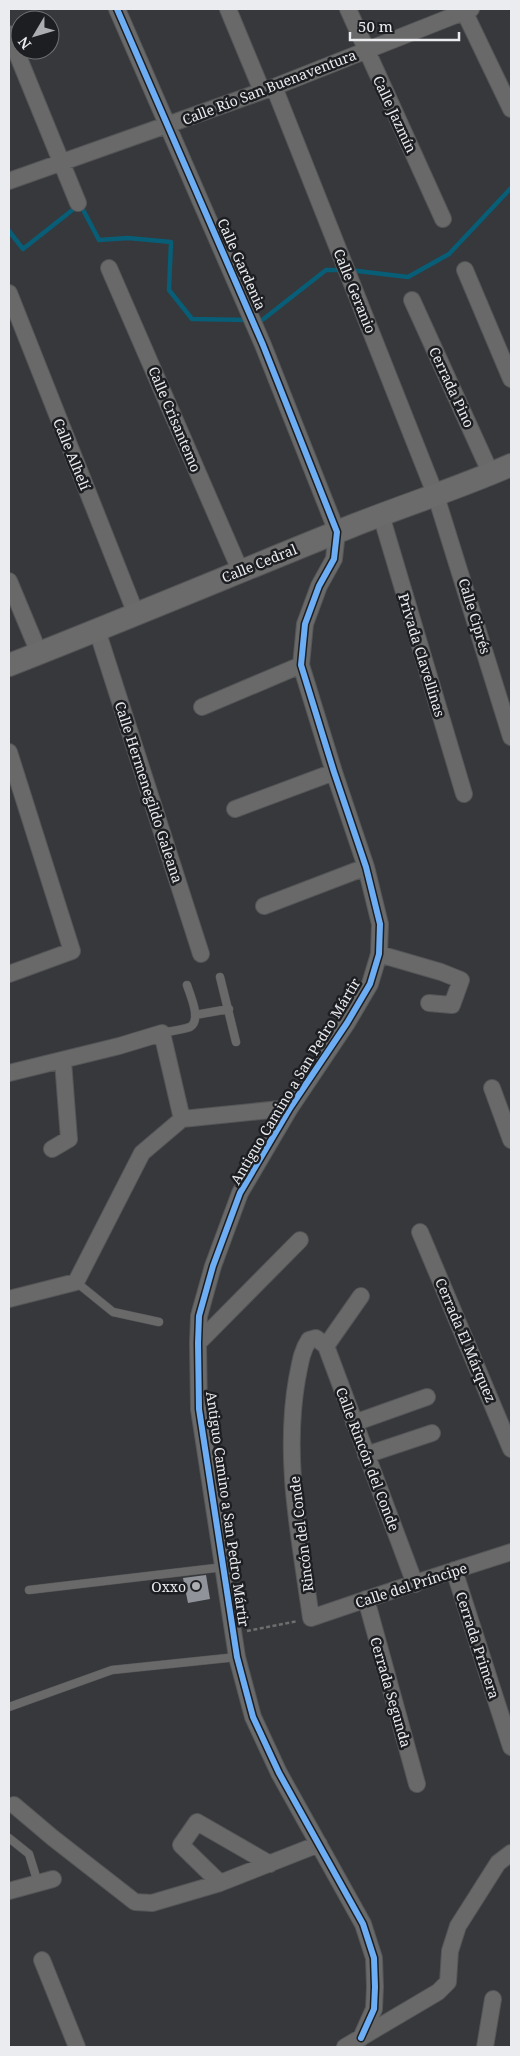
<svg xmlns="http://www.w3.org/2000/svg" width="520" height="2056" viewBox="0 0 520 2056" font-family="'Noto Serif',serif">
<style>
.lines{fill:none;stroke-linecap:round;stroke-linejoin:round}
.stream{stroke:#085d77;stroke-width:4.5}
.building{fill:#90939a}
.lane-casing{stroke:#545557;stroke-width:9}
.street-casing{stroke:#545557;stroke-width:18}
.secondary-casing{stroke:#545557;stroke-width:24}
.path{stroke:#6d6e6e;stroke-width:2.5;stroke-dasharray:4 2.5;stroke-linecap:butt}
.lane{stroke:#696969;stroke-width:8}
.street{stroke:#696969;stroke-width:16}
.secondary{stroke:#6c6b6b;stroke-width:22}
.cycleway-casing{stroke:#1d1e21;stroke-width:9}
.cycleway{stroke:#6dadf4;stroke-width:6}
.poi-dot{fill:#acadb0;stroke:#1d1e21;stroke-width:2}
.labels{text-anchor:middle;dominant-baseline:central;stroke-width:5;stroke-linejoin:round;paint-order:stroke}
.street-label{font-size:14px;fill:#ebecef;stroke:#1d1e21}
.poi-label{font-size:14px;fill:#ebecef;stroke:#1d1e21;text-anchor:end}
</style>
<rect width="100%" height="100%" fill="#36383b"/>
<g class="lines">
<path class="stream" d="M 9,231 L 23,249 L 80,204 L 99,240 L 128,238 L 171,242 L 169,290 L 192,319 L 249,320
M 349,270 L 408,277 L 449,254 L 511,188
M 257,321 L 261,321 L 326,270 L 342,270"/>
</g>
<path class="building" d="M 206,1575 L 210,1599 L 188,1603 L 183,1578 Z"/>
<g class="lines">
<defs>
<path id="lane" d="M 220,977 L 236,1042
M 195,1015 L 229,1009
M 162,1033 C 170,1031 182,1030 190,1027 C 202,1020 190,995 187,985
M 76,1282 L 113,1312 L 159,1322
M 29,1590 L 224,1567
M 9,1707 L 112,1670 L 237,1657
M 9,1838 L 29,1854 L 38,1883"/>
<path id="street" d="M 117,9 L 263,345 L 337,532 L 334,559 L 319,586 L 305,624 L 301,665 L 334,772 L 366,867 L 380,924 L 379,954 L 370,984 L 347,1023 L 290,1108 L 240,1193 L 213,1266 L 199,1316 L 198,1343 L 199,1409 L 237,1657 L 253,1717 L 279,1773 L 363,1924 L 374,1958 L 375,1987 L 374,2009 L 361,2038
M 228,9 L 262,91
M 348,9 L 443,219
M 463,9 L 511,109
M 9,34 L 78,203
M 274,87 L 436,496 L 511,737
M 9,181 L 274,87 L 471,9
M 109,268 L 240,570
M 465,270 L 511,379
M 9,293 L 136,614
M 412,300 L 491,474
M 381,515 L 464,794
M 9,581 L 39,653
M 97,630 L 201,954
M 202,707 L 301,665
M 9,752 L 72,951 L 9,974
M 235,809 L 334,772
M 264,906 L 366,867
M 379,954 L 441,972 L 461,980 L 452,1005 L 429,1003
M 9,1073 L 119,1046 L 162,1033 L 182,1119 L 142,1153 L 76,1282 L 9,1299
M 492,1088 L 511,1140
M 182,1119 L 290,1108
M 52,1149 L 69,1139 L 63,1061
M 420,1232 L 511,1449
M 198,1343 L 300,1240
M 326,1346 L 361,1296
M 354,1423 L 427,1397
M 366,1455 L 432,1433
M 454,1570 L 511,1747
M 415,1584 L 326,1346 L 316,1338 L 309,1340 C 301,1352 300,1365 297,1379 C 283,1459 300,1539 311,1618 C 378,1595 445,1573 511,1552
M 366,1599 L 417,1784
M 14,1805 L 53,1838 L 135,1902 L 152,1903 L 220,1883 L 319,1844
M 220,1883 L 181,1845 L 197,1822 L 270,1864
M 9,1891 L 53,1879
M 42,1960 L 77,2047
M 345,2047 L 438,1992 L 448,1982 L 450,1951 L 458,1926 L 498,1863 L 511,1853
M 485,2047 L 493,1999"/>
<path id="secondary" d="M 9,665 C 124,620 238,572 352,526 C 405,505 459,488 511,465"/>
</defs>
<use href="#lane" class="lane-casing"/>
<use href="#street" class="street-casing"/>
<use href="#secondary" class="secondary-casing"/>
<path class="path" d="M 247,1631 L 298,1621"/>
<use href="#lane" class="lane"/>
<use href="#street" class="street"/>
<use href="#secondary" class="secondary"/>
<defs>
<path id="cycleway" d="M 117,9 L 263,345 L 337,532 L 334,559 L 319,586 L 305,624 L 301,665 L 334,772 L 366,867 L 380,924 L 379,954 L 370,984 L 347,1023 L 290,1108 L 240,1193 L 213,1266 L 199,1316 L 198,1343 L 199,1409 L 237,1657 L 253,1717 L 279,1773 L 363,1924 L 374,1958 L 375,1987 L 374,2009 L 361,2038"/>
</defs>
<use href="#cycleway" class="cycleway-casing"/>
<use href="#cycleway" class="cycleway"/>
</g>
<circle class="poi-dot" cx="196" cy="1586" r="5"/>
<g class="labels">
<g class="street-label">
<text transform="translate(269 87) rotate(-21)">Calle Río San Buenaventura</text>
<text transform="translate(395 114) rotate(65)">Calle Jazmín</text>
<text transform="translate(242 264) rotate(66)">Calle Gardenia</text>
<text transform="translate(355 291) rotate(68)">Calle Geranio</text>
<text transform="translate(452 387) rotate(65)">Cerrada Pino</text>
<text transform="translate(175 419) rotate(67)">Calle Crisantemo</text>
<text transform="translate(72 454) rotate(68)">Calle Alhelí</text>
<text transform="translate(259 563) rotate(-22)">Calle Cedral</text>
<text transform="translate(475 616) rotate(73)">Calle Ciprés</text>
<text transform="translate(422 655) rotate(73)">Privada Clavellinas</text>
<text transform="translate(149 792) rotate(72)">Calle Hermenegildo Galeana</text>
<text transform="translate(295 1081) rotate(-59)">Antiguo Camino a San Pedro Mártir</text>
<text transform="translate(466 1340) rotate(67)">Cerrada El Márquez</text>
<text transform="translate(368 1459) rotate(69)">Calle Rincón del Conde</text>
<text transform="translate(228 1509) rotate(82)">Antiguo Camino a San Pedro Mártir</text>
<text transform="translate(301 1534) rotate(-97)">Rincón del Conde</text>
<text transform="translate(411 1585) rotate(-18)">Calle del Príncipe</text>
<text transform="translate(478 1645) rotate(72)">Cerrada Primera</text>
<text transform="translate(391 1692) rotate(74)">Cerrada Segunda</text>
</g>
<g class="poi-label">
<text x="186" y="1586">Oxxo</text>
</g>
</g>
<rect width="520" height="2056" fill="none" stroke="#ebecef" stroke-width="20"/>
<g transform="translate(35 35) rotate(232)"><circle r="24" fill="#1d1e21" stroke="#6f7073"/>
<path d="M0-4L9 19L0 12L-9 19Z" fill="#acadb0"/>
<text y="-8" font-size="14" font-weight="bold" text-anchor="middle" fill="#ebecef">N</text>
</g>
<path d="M350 32v8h109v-8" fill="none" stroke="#ebecef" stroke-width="2.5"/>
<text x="358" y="32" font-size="15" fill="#ebecef" stroke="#1d1e21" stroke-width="4" paint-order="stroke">50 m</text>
</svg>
